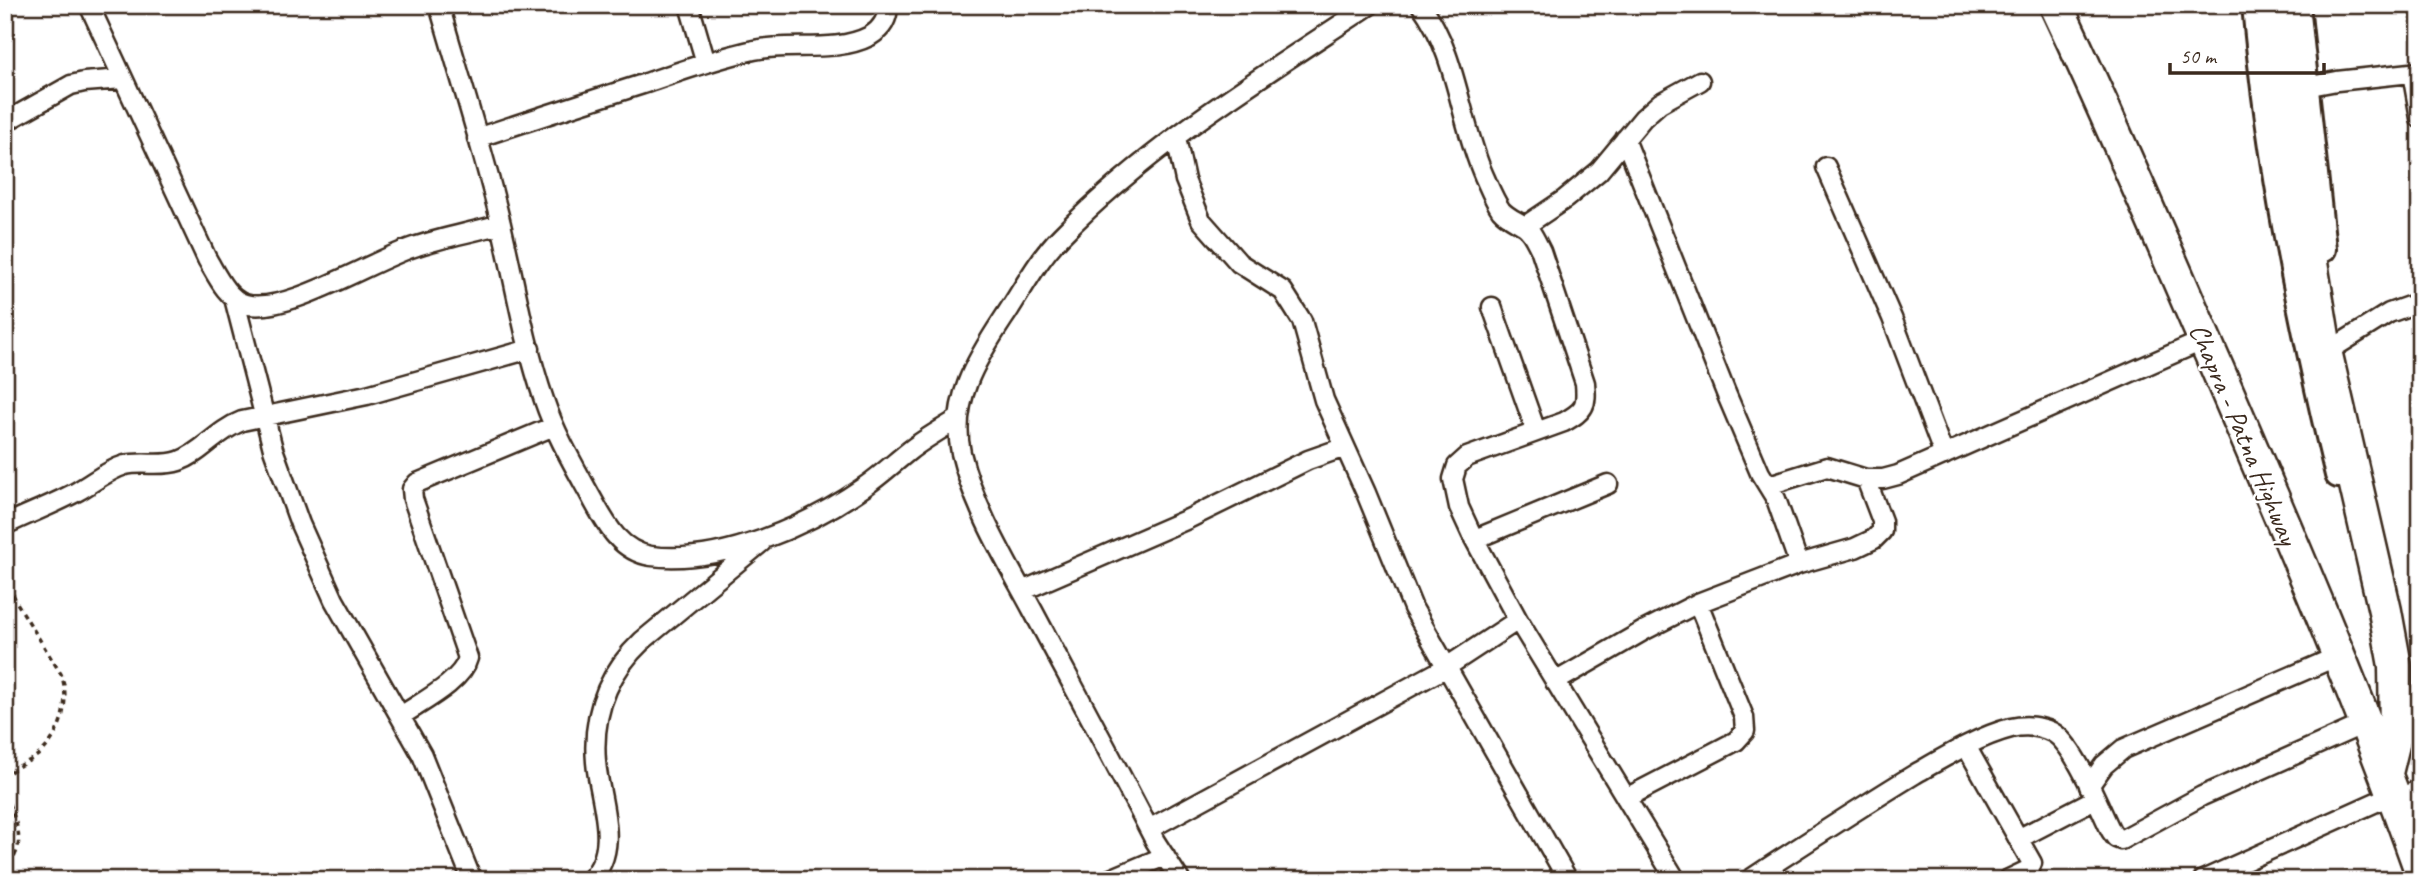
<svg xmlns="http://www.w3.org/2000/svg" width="2425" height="885" viewBox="0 0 2425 885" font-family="Caveat,sans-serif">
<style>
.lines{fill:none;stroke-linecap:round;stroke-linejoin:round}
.street-casing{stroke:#3b2a1e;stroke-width:23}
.secondary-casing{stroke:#3b2a1e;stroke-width:30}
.highway-casing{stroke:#3b2a1e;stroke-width:37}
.path{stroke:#3b2a1e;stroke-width:3.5;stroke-dasharray:5 5;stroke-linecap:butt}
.street{stroke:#fff;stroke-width:18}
.secondary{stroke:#fff;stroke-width:24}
.highway{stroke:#fff;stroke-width:32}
.labels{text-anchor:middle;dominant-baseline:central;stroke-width:5;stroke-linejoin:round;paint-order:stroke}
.street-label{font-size:28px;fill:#3b2a1e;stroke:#fff}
</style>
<rect width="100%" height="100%" fill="#fff"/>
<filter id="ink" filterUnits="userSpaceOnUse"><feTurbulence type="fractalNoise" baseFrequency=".0143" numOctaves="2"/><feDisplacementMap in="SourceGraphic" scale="14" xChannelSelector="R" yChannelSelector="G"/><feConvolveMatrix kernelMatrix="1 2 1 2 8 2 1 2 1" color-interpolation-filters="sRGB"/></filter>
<g filter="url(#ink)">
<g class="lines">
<defs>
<path id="street" d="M 89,5 L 207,259 C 216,274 227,299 245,304 C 286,316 375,258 417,246 C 445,237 473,232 501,224
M 439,5 C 458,71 479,137 496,204 C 513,269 522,336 544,400 C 555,433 573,464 590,495 C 604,520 618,551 651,556 C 720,565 808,526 864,487 C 880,476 894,463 909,451 C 924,439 942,429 958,419
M 689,5 L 706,63
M 1421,5 C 1458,56 1459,120 1484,176 C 1489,187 1494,200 1501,210 C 1507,217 1515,220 1523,225 C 1532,230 1536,242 1541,251 L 1585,383 C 1587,406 1585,410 1564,422 L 1467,457 L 1457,466 L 1453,479 L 1459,507 L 1471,533 L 1518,620 L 1676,880
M 2412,73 L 2420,118
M 2305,87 L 2337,81 L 2420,72
M 5,122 L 71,85 L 84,82 L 123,79
M 477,138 C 533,119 590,101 646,83 C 681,71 717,58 754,50 C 791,42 835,54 870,36 C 882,29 888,18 888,5
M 1176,138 L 1185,180 L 1201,220 L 1239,263 L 1283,291 L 1302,321 L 1324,400 L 1366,493 L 1413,608 L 1568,880
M 1625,139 L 1726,393 L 1760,473 L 1776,499 L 1799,564
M 1826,167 L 1892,318 L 1944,455
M 1525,226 L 1565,199 L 1599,171 L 1643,118 L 1660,103 L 1700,81
M 234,298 L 273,449 L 300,524 L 334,600 L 422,755 L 472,880
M 1492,307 L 1536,431
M 2338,345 L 2389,313 L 2420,302
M 1769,485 L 1827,467 L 1866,479 L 1883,479 L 1898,475 L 2204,340
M 5,525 C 29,513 55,504 78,491 C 94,482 108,470 125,465 C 143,461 161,467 179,461 C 202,453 216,431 242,421 L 367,395 L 530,349
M 1475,539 L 1608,484
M 1022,591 L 1188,519 L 1308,460 L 1345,447
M 1555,682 L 1645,630 L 1698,603 L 1799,564 L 1855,548 L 1874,539 L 1882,531 L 1882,521 L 1866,479
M 401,716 C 421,702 462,682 468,658 L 413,499 L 412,489 L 417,483 L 554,426
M 1966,746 L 2032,863 L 2028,870 L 2007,880
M 2089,786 L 2104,765 L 2123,749 L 2338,656
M 1626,798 L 1736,741 L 1745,731 L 1744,717 L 1698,603
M 2395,798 L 2420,790
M 1149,829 L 1445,668 L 1518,620
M 2018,839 L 2095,799
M 590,880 C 622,848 599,800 596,762 C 592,714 607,674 642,641 L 762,542
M 1108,880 L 1165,856
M 1180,880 L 1155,841 C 1115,763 1073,686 1032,609 C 1005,559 974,508 961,453 C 950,402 976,360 1003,319 C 1022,291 1037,260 1061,236 C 1151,144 1263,76 1370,5
M 1749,880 C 1804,844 1859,808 1915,774 C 1943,758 1979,736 2011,728 C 2025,725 2039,726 2052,732 C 2074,743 2099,807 2111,831 L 2116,838 L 2121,840 L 2202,796 L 2366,723
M 2203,880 L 2394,794"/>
<path id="secondary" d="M 2255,5 C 2269,164 2301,321 2338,475
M 2297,5 L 2323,249"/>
<path id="highway" d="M 2056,5 C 2113,125 2164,247 2217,368 C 2288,533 2360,699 2420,868
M 2275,5 L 2285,104 L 2326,355 L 2385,611 L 2395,666 L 2396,732 L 2386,773"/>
</defs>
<use href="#street" class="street-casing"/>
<use href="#secondary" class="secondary-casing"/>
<use href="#highway" class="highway-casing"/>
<path class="path" d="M 5,576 L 17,603 L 61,674 C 71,700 61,737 38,755 C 27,763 14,767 5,777
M 5,794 C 15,821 30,845 5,868"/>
<use href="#street" class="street"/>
<use href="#secondary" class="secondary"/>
<use href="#highway" class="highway"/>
</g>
</g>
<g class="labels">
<g class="street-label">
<text transform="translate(2244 434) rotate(67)">Chapra - Patna Highway</text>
</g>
</g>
<rect width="2425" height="885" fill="none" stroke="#fff" stroke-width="28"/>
<rect x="14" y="14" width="2397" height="857" fill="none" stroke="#3b2a1e" stroke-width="2.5" filter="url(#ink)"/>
<path d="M2170 63v10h154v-10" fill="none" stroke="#3b2a1e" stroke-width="3.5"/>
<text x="2180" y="63" font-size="21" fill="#3b2a1e" stroke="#ffffff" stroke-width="5" paint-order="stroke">50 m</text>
</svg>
